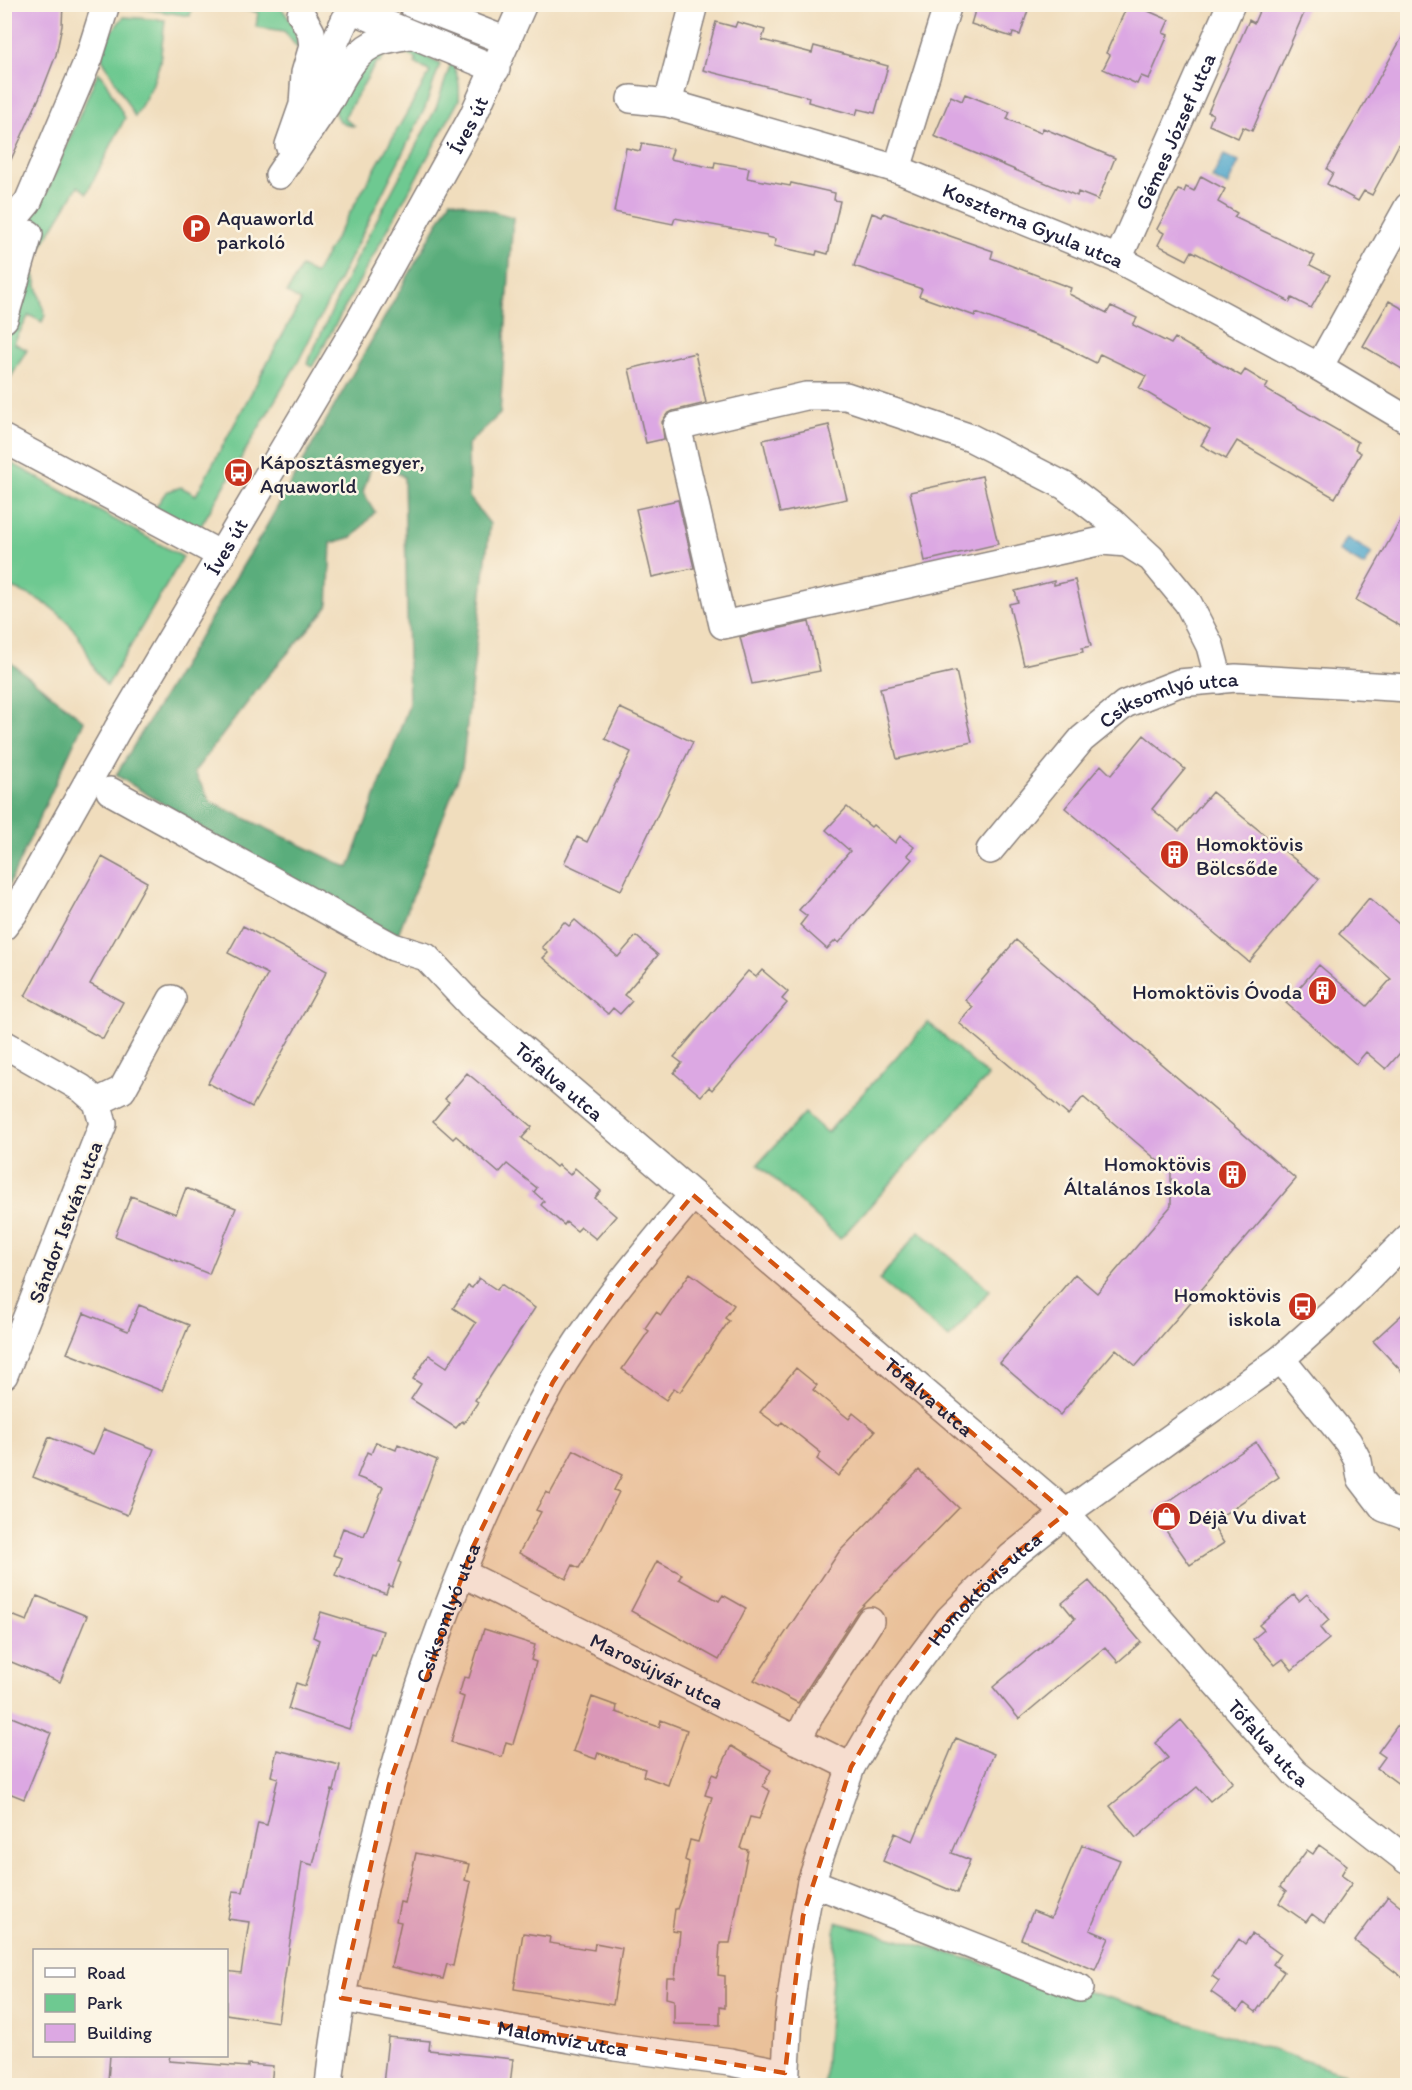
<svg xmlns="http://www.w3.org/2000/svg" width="1412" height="2090" viewBox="0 0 1412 2090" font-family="Itim,sans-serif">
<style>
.green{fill:#6ec991;stroke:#487666;stroke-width:1.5}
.forest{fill:#5aad7b;stroke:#3e685b;stroke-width:1.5;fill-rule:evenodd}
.water{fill:#4ea6cb;stroke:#386483;stroke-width:1.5}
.building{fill:#dca8e3}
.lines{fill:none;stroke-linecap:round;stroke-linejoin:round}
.minor-casing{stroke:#89807c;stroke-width:30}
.minor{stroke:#fff;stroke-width:27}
.marked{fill:#d45411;fill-opacity:0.2;stroke:#d45411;stroke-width:4.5;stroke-dasharray:12 8;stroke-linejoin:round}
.labels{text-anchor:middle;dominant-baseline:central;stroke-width:5;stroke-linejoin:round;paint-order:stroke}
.street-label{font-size:21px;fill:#22223b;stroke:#fcf5e5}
.poi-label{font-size:21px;fill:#22223b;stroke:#fcf5e5;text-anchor:start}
</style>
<rect width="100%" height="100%" fill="#fcf5e5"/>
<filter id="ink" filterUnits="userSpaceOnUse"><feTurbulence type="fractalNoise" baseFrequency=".0167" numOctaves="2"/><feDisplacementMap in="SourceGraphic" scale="12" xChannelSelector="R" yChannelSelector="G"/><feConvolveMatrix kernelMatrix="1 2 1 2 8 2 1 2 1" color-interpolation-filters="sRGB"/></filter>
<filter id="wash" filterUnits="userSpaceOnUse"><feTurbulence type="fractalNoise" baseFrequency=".008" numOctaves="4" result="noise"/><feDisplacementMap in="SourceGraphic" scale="24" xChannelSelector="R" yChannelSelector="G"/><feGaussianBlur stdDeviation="1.35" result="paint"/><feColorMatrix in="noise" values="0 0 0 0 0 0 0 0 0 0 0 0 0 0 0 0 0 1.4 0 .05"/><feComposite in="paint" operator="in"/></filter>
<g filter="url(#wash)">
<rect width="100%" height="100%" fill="#f0ddbd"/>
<path class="green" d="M 144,5 L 144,4 L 192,5 L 190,16 L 139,8 Z
M 210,5 L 279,5 C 293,23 295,26 299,50 L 284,31 L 256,27 L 258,12 Z
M 124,17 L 165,20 L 160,62 L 152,86 L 135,117 L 102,58 C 104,42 113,28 124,17 Z
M 406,47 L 440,64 L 425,108 L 299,360 L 199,529 L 155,508 L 166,492 L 181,487 L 196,495 L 301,301 L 287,293 L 301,267 L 315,274 L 430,72 L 415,63 L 417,59 L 400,51 L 393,54 L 385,54 L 380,63 L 377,61 L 344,118 L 354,126 C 340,125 336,120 333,106 L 372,55 Z
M 451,63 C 459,76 460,85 459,100 L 312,367 L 307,364 L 356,259 L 436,108 Z
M 98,72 L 103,77 L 125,118 L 87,193 L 78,186 L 31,264 L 45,315 L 42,322 L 29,315 L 14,343 L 27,350 L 8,382 L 10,391 L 5,395 L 5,346 L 10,322 L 15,324 L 18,320 L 31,264 L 5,291 L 5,260 L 14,229 L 47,192 Z
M 4,459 L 183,557 L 107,686 C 93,671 93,664 84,646 C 68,614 38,595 5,586 Z
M 928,1022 L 988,1076 L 840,1239 L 758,1164 L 805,1113 L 827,1133 Z
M 919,1231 L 990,1290 L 949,1338 L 879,1280 Z
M 836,1922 L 1114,1999 L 1344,2073 L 1343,2086 L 824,2086 Z"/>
<path class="forest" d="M 451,200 L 513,217 L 500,414 L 468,444 L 469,497 L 490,524 L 462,768 L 393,947 L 116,775 L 262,534 ZM 382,463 L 404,477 L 409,705 L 349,868 L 211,802 L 194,772 L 267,677 L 328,607 L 331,543 L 353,537 L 375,512 L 363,492 L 372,464 Z
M 5,658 L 84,721 L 5,893 Z"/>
<path class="water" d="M 1224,155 L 1239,162 L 1227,186 L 1212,178 Z
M 1347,538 L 1372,553 L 1364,566 L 1339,551 Z"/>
<g id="blocks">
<path class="building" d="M 4,4 L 63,4 L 62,26 L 56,55 L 40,96 L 4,175 Z
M 977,4 L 1030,4 L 1020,35 L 1013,33 L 1012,37 L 971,24 Z
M 1128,4 L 1132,4 L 1169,20 L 1163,33 L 1168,35 L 1149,79 L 1141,76 L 1137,84 L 1103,69 L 1110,55 L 1106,53 Z
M 1262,4 L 1308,4 L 1252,131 L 1243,127 L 1238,138 L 1209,125 L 1213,114 L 1208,112 L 1249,20 L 1254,23 Z
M 716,22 L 735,27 L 737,22 L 765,30 L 762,40 L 812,53 L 814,46 L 888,66 L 875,113 L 858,109 L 856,115 L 808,102 L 809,97 L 703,70 Z
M 1407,29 L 1407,129 L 1372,195 L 1364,191 L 1358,201 L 1327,184 L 1333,173 L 1327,169 Z
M 965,94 L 1010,112 L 1007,119 L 1041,133 L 1043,128 L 1115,158 L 1098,200 L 1078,192 L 1077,196 L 934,136 L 951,96 L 962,101 Z
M 642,143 L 673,149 L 670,159 L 714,168 L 715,162 L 749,168 L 747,178 L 790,186 L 791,183 L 835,193 L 834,200 L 840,201 L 828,254 L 817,251 L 816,255 L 774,246 L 776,239 L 767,237 L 767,235 L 675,218 L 673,224 L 614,212 L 626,148 L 640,151 Z
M 1201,176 L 1225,189 L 1218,202 L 1237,213 L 1234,217 L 1315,256 L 1310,265 L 1330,275 L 1311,308 L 1292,298 L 1290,302 L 1192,251 L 1187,260 L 1158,245 L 1164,233 L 1157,229 L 1178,190 L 1184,192 L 1186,187 L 1194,191 Z
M 872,213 L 882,217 L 884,213 L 993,251 L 991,258 L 1071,288 L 1069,294 L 1107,313 L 1111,306 L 1137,318 L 1133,325 L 1171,344 L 1175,338 L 1241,376 L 1245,370 L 1268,384 L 1265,389 L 1358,442 L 1355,449 L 1361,453 L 1335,498 L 1237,441 L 1226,459 L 1201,445 L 1210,430 L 1139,388 L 1146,376 L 1100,354 L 1096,363 L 1059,344 L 976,313 L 975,316 L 919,296 L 922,289 L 854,266 Z
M 1389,301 L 1407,311 L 1407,372 L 1363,346 Z
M 695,353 L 706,403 L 673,411 L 667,414 L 662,422 L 664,439 L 646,443 L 629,369 Z
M 829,425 L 847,499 L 780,513 L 763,440 Z
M 982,476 L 998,544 L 925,561 L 910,492 Z
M 678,500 L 694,568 L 652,577 L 636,509 Z
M 1407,509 L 1407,630 L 1356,600 Z
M 1075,580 L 1091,646 L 1082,648 L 1083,652 L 1024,665 L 1009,604 L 1018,602 L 1015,591 L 1054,581 L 1054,585 Z
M 809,622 L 820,671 L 752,684 L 740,637 Z
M 956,671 L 972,742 L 897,759 L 880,688 Z
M 620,708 L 693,742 L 621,890 L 564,863 L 577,837 L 587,842 L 631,752 L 605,739 Z
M 1144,735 L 1185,769 L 1152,809 L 1179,831 L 1212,792 L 1319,879 L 1249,962 L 1065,808 L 1101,765 L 1111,775 Z
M 847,807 L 871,827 L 873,825 L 895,843 L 900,836 L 914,847 L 907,855 L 912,859 L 839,943 L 836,940 L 827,949 L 800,925 L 807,916 L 799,910 L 850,851 L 826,830 Z
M 102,857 L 147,882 L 90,984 L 123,1002 L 103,1039 L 25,996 Z
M 1369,898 L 1407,931 L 1407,1045 L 1386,1069 L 1366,1052 L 1356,1064 L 1286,1003 L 1319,965 L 1367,1006 L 1391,979 L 1339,934 Z
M 575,920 L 618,957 L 636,936 L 658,955 L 624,995 L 632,1001 L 620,1014 L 613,1008 L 608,1014 L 543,958 L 548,953 L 542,947 L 564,922 L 569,926 Z
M 243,926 L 327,971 L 252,1107 L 208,1083 L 268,974 L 228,953 Z
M 1016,940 L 1296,1179 L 1136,1366 L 1116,1349 L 1060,1415 L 1000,1363 L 1075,1274 L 1097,1293 L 1171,1206 L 1171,1172 L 1083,1097 L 1068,1115 L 959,1023 L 973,1007 L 965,1000 Z
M 762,970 L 788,992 L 782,999 L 787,1003 L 712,1090 L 709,1087 L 701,1096 L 674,1073 L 682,1063 L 674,1057 L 748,971 L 756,977 Z
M 467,1073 L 532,1127 L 522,1138 L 556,1167 L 558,1165 L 570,1175 L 575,1168 L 601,1191 L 595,1198 L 616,1216 L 596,1239 L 581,1227 L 577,1231 L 566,1222 L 564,1225 L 541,1205 L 544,1201 L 534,1192 L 537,1188 L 507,1164 L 499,1173 L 456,1136 L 453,1139 L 433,1121 L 449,1102 L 445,1099 Z
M 186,1188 L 236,1208 L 209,1274 L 115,1236 L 131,1196 L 176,1214 Z
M 690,1273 L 734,1305 L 725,1318 L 729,1321 L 680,1392 L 674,1388 L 666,1400 L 622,1369 L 649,1331 L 645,1328 L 656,1312 L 661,1315 Z
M 479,1278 L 497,1290 L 501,1284 L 535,1308 L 475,1400 L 478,1402 L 464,1423 L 462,1421 L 456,1428 L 411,1399 L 421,1384 L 413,1379 L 429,1355 L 447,1367 L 476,1323 L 453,1308 L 468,1286 L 472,1288 Z
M 139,1305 L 189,1325 L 162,1391 L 67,1353 L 84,1313 L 128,1331 Z
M 1407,1310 L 1407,1377 L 1373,1341 Z
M 796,1368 L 817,1385 L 813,1390 L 849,1419 L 853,1413 L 875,1431 L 838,1476 L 817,1459 L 821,1453 L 782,1422 L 779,1426 L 760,1412 Z
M 104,1429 L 154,1449 L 127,1515 L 33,1477 L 49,1437 L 93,1455 Z
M 376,1442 L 396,1450 L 398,1444 L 437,1460 L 399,1562 L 401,1563 L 392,1587 L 389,1585 L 386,1594 L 335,1575 L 342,1558 L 333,1555 L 343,1528 L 364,1536 L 383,1487 L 357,1477 L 367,1452 L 371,1454 Z
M 1256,1442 L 1279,1477 L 1217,1519 L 1218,1521 L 1212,1525 L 1224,1543 L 1190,1565 L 1153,1512 Z
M 574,1450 L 622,1475 L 614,1490 L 619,1492 L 594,1541 L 579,1568 L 573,1565 L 566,1579 L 519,1553 L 541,1512 L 536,1510 L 546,1492 L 550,1494 Z
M 919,1470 L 959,1508 L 857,1612 L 798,1703 L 754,1680 L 839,1552 Z
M 657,1561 L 682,1574 L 679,1579 L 719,1601 L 723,1595 L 746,1608 L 719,1660 L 631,1611 Z
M 1089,1581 L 1141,1642 L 1118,1662 L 1105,1647 L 1019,1719 L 993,1687 L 1075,1619 L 1062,1603 Z
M 1307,1594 L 1329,1620 L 1320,1628 L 1329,1639 L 1292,1670 L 1283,1659 L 1275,1665 L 1253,1639 L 1264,1630 L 1259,1625 L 1294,1595 L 1299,1601 Z
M 37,1596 L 87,1616 L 60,1682 L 4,1659 L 4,1612 L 27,1621 Z
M 321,1612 L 383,1631 L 375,1656 L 372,1655 L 349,1729 L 288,1709 L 296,1683 L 305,1686 L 319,1640 L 313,1637 Z
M 484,1629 L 535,1645 L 531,1660 L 536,1662 L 522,1714 L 513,1744 L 506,1742 L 502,1757 L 451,1742 L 464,1697 L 459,1695 L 464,1677 L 469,1678 Z
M 592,1697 L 617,1706 L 616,1712 L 659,1727 L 661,1720 L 687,1730 L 668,1785 L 643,1776 L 645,1769 L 598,1753 L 596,1759 L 573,1751 Z
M 1407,1712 L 1407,1790 L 1377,1768 L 1385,1757 L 1378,1752 Z
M 4,1714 L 51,1733 L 24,1799 L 4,1791 Z
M 1181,1720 L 1233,1782 L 1210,1801 L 1197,1787 L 1136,1838 L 1110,1806 L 1168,1758 L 1155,1743 Z
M 956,1738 L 994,1754 L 952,1853 L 970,1860 L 957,1893 L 883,1861 L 895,1833 L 913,1841 Z
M 731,1746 L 771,1770 L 763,1786 L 770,1791 L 759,1819 L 750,1817 L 740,1848 L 748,1850 L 730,1943 L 720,1943 L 718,1975 L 725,1976 L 725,2008 L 720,2007 L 720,2025 L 674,2024 L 674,2000 L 666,1998 L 667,1978 L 675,1978 L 680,1932 L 672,1931 L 675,1909 L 677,1909 L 685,1886 L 689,1862 L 685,1860 L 690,1840 L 698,1842 L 712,1797 L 705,1795 L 712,1774 L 717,1776 Z
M 277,1750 L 340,1765 L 334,1791 L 332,1790 L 313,1865 L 302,1862 L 278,2022 L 226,2014 L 226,1971 L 241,1973 L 249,1922 L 228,1919 L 233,1891 L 243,1892 L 258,1823 L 267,1825 L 278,1778 L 271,1776 Z
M 1082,1845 L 1120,1860 L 1090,1930 L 1109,1938 L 1095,1970 L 1021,1939 L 1033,1911 L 1051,1918 Z
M 1319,1845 L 1347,1865 L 1341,1875 L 1352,1883 L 1324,1923 L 1312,1914 L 1306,1922 L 1279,1903 L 1286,1892 L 1280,1887 L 1307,1850 L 1313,1854 Z
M 416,1853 L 469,1864 L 465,1880 L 471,1882 L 453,1966 L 447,1964 L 443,1979 L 391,1967 L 401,1922 L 396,1921 L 400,1902 L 405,1903 Z
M 1388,1896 L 1407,1911 L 1407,1981 L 1355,1941 Z
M 523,1933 L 550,1937 L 549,1943 L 594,1950 L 595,1943 L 622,1948 L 613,2005 L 514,1989 Z
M 1252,1934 L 1280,1954 L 1273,1964 L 1284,1972 L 1256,2012 L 1244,2003 L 1238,2011 L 1211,1992 L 1219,1981 L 1212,1976 L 1239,1939 L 1245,1944 Z
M 388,2037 L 430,2041 L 429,2050 L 513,2059 L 510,2085 L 383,2085 Z
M 110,2055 L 170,2055 L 169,2061 L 248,2067 L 248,2064 L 273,2066 L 271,2085 L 110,2085 L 110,2082 L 108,2081 Z"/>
</g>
</g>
<g filter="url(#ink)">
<use href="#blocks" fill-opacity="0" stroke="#89807c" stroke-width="1.5"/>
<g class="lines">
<defs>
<g id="minor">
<path d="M 412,4 L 507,41"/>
<path d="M 355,11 L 496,69"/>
<path d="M 331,98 C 343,76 355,49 381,41 C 390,38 400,37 409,35"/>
<path id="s1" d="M 631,99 L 668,103 L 897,169 L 1118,259 L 1319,367 L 1408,420"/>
<path d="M 668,103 L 694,4"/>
<path d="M 289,145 L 303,105 L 305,73 L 313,46 L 311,32 L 301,14"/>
<path d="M 897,169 L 948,4"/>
<path d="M 279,175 L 327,104 L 334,44 L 345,20"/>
<path d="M 4,234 L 7,227 L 28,202 L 89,58 L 106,4"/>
<path id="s2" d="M 1118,259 L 1231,4"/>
<path d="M 4,319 L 29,234"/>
<path d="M 1319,367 L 1408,207"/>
<path d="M 4,439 L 221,555"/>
<path d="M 1151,558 L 1127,543 L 1102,541 L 723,625 L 677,426 L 806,396 L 846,396 L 971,438 L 1065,486 L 1112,522 L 1151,558 L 1188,603 L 1210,646 L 1219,680"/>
<path id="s3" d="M 110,791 L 393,947 L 426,957 L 472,1006 L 1066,1513 L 1295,1773 L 1408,1861"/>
<path id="s4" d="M 990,850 L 1082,739 L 1125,704 L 1179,683 L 1236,678 L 1408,688"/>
<path id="s5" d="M 4,926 L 14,913 L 117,730 L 359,322 L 473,116 L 523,4"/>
<path d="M 4,1044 L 81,1088 L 97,1102 L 103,1124 L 4,1375"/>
<path d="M 97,1102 L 122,1090 L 172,999"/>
<path d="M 1281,1359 L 1348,1442 L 1358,1461 L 1361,1478 L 1384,1508 L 1406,1516"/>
<path id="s6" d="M 462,1573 L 851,1767"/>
<path d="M 797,1741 L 812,1711 L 870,1621"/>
<path d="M 811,1882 L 1080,1988"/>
<path id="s7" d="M 341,1998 L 615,2047 L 730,2062 L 785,2073"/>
<path id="s8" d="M 329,2086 C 334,2032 345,1979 356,1926 C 394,1742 459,1547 552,1383 C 591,1315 643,1255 693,1195"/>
<path id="s9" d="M 785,2086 L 789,2016 L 796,1962 L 811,1882 L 851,1767 L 896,1690 L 949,1619 L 1011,1557 L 1066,1513 L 1281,1359 L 1350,1297 L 1408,1238"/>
</g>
</defs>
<use href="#minor" class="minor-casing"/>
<use href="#minor" class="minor"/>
</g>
</g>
<path class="marked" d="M 693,1195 L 1066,1513 L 1011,1557 L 949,1619 L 896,1690 L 851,1767 L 803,1916 L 785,2073 L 341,1998 L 389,1785 L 471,1551 L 553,1382 L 618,1285 Z"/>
<defs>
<symbol id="parking-disc" viewBox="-11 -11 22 22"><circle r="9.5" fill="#c8321e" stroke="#fcf5e5"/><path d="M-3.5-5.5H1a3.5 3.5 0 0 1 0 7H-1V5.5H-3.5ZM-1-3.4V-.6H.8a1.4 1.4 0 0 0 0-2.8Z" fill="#fff"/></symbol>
<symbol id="bus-disc" viewBox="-11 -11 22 22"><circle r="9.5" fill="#c8321e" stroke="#fcf5e5"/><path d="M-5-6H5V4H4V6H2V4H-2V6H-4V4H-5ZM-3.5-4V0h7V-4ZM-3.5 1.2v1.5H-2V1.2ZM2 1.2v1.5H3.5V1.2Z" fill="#fff"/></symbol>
<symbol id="building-disc" viewBox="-11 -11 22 22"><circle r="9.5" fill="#c8321e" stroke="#fcf5e5"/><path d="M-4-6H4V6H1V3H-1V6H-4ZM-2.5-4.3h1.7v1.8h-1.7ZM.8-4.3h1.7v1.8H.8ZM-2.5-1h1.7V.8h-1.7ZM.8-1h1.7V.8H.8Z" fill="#fff"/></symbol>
<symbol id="shop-disc" viewBox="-11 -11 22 22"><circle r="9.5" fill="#c8321e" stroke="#fcf5e5"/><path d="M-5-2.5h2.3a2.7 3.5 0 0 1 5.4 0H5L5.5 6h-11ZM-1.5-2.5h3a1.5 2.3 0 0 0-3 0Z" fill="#fff"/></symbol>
</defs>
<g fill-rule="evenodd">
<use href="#parking-disc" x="180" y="212" width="33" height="33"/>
<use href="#bus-disc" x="222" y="456" width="33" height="33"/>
<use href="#building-disc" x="1158" y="838" width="33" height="33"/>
<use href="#building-disc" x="1306" y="974" width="33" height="33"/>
<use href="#building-disc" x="1216" y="1158" width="33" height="33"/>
<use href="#bus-disc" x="1286" y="1290" width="33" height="33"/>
<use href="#shop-disc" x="1150" y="1500" width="33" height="33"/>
</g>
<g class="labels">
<g class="street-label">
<text stroke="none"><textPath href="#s5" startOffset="926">Íves út</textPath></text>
<text stroke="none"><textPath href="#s2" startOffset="140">Gémes József utca</textPath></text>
<text stroke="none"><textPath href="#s1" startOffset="423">Koszterna Gyula utca</textPath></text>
<text stroke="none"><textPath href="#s5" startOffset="440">Íves út</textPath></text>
<text stroke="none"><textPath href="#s4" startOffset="243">Csíksomlyó utca</textPath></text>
<text stroke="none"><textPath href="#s3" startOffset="540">Tófalva utca</textPath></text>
<text transform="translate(65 1222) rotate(-69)">Sándor István utca</text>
<text stroke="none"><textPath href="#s3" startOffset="1026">Tófalva utca</textPath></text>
<text stroke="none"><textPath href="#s9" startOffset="552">Homoktövis utca</textPath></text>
<text stroke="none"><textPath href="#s8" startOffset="489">Csíksomlyó utca</textPath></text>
<text stroke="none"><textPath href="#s6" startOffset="218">Marosújvár utca</textPath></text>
<text stroke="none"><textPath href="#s3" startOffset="1512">Tófalva utca</textPath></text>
<text stroke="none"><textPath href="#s7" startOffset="225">Malomvíz utca</textPath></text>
</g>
<g class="poi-label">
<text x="217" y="217">Aquaworld<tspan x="217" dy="24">parkoló</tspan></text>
<text x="260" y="461">Káposztásmegyer,<tspan x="260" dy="24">Aquaworld</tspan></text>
<text x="1196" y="843">Homoktövis<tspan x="1196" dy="24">Bölcsőde</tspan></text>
<text x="1302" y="991" text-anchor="end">Homoktövis Óvoda</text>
<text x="1211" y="1163" text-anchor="end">Homoktövis<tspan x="1211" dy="24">Általános Iskola</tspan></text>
<text x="1281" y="1294" text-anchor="end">Homoktövis<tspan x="1281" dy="24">iskola</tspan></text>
<text x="1188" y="1516">Déjà Vu divat</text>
</g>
</g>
<rect width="1412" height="2090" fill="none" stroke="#fcf5e5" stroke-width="24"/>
<rect x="33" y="1949" width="195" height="108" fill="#fcf5e5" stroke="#a5a1a1" stroke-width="1.5"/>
<rect x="45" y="1968" width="30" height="9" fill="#ffffff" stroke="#a5a1a1" stroke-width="1.5"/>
<text x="87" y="1979" font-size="18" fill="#22223b">Road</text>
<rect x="45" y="1994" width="30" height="18" fill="#6ec991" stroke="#a5a1a1" stroke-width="1.5"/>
<text x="87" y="2009" font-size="18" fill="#22223b">Park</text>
<rect x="45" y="2024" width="30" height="18" fill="#dca8e3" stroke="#a5a1a1" stroke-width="1.5"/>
<text x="87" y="2039" font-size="18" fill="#22223b">Building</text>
</svg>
